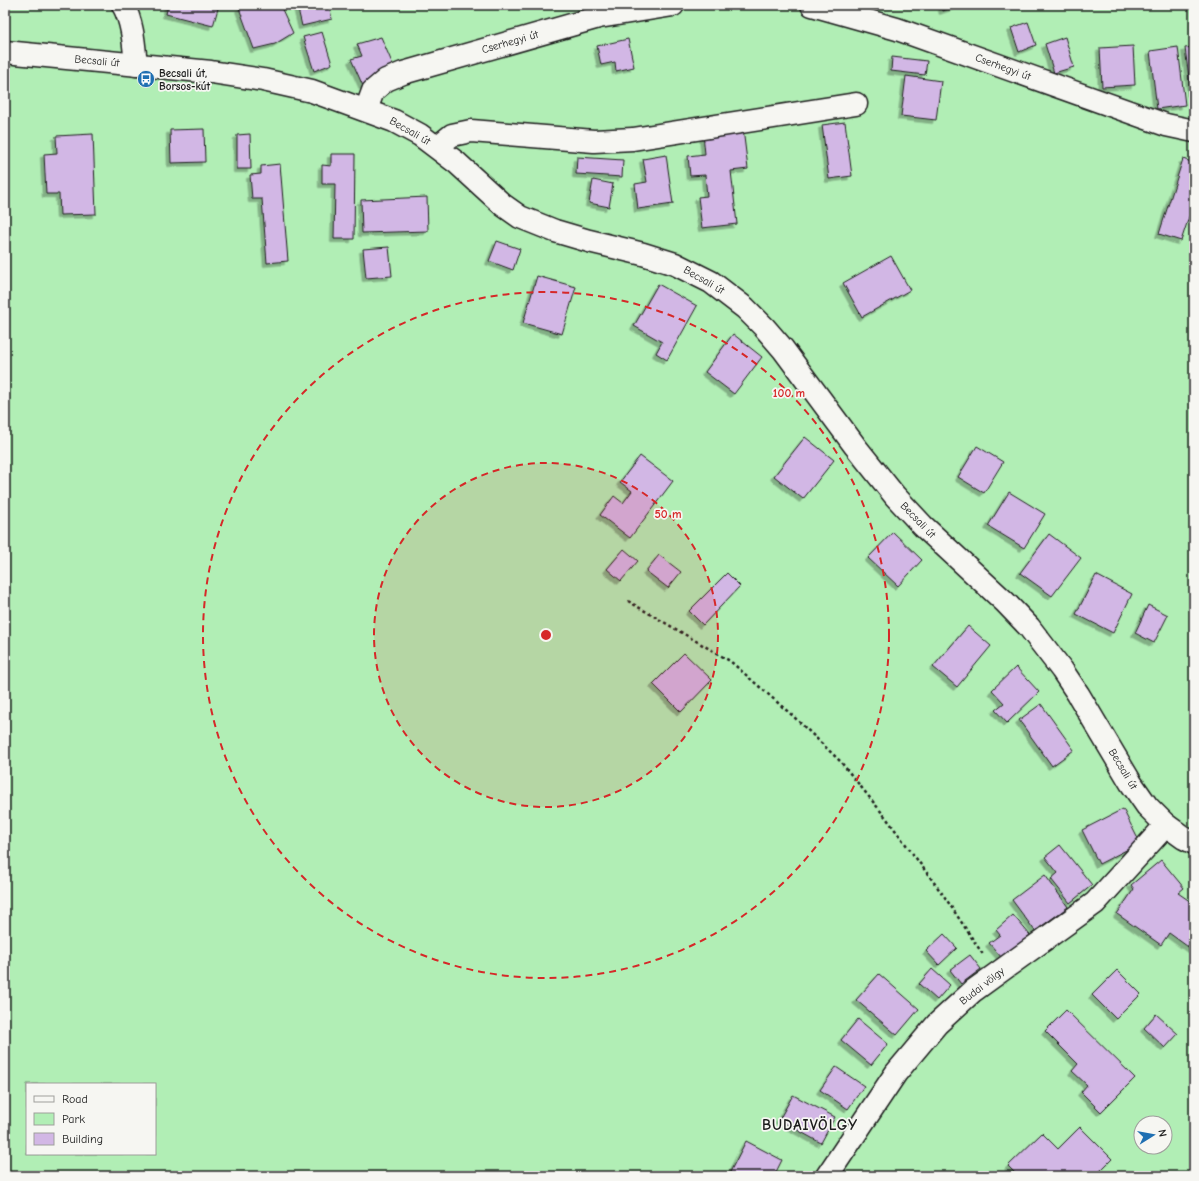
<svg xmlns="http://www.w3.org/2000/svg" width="1199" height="1181" viewBox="0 0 1199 1181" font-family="'Comic Neue',sans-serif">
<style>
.green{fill:#b1eeb5;stroke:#668568;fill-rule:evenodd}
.building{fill:#d2b7e5;stroke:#1c1c1c;filter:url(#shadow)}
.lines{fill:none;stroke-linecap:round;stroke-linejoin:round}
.minor-casing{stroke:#1c1c1c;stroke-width:25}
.major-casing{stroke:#1c1c1c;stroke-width:25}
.path{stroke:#1c1c1c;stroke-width:2.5;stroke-dasharray:3 3;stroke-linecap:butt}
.minor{stroke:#f6f6f2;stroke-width:22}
.major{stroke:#f6f6f2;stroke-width:22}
.ring{fill:none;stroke:#d62828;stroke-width:2;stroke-dasharray:7 5}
.labels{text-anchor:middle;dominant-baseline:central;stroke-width:3.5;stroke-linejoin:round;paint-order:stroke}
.street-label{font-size:11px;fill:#1c1c1c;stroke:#f6f6f2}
.poi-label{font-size:11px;font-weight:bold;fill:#1c1c1c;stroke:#f6f6f2;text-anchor:start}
.district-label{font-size:15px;font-weight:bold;letter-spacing:1px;fill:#1c1c1c;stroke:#f6f6f2}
.centre{fill:#d62828;stroke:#f6f6f2;stroke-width:2}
.ring-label{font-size:12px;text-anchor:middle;font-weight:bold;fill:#d62828;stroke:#f6f6f2;stroke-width:3.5;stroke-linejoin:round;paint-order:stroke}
</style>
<defs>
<filter id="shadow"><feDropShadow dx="-3.5" dy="3.5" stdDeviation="0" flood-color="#0004"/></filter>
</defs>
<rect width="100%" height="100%" fill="#f6f6f2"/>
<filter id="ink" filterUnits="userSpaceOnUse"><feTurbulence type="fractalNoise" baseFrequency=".025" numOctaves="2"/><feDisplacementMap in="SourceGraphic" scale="8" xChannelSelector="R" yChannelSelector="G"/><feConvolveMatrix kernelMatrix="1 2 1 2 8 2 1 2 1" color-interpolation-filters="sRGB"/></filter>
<g filter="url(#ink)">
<path class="green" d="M 5,5 L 1194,5 L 1194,1176 L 5,1176 ZM 27,1084 L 155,1084 L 155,1154 L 27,1154 ZM 1141,1123 L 1165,1123 L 1165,1147 L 1141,1147 Z"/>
<path class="building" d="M 168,5 L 219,5 L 213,26 L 166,14 Z
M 245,5 L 280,5 L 293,33 L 275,44 L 254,49 L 239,8 Z
M 297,5 L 329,5 L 332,19 L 302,26 Z
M 941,5 L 960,5 L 943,11 Z
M 1028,22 L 1036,45 L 1019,52 L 1011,28 Z
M 322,32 L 332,64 L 314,71 L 303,37 Z
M 381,37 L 396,72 L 363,86 L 351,59 L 362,56 L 357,44 Z
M 1065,37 L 1074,67 L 1054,73 L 1045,44 Z
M 628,39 L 634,67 L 616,71 L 615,62 L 601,65 L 597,46 Z
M 1133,46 L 1135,85 L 1102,87 L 1100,48 Z
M 1178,47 L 1185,105 L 1157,109 L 1150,51 Z
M 1194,47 L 1194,93 L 1191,93 L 1185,48 Z
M 892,57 L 927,61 L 925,75 L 891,71 Z
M 906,76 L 941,81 L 936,120 L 901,116 Z
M 845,122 L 852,176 L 829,179 L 822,125 Z
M 204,129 L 205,162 L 171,163 L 170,130 Z
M 743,129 L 748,169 L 731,171 L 737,224 L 702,228 L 698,197 L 707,196 L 705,175 L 690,176 L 688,156 L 705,154 L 703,134 Z
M 93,134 L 96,214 L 60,215 L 59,194 L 46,194 L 44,154 L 57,153 L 56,136 Z
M 250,134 L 251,169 L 237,169 L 237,135 Z
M 331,154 L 355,154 L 354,239 L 334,239 L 335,184 L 322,184 L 322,165 L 331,166 Z
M 666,155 L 673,204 L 638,209 L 635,184 L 647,182 L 643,159 Z
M 577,157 L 623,160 L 622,177 L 576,174 Z
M 1183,159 L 1194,163 L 1194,202 L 1181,241 L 1159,234 Z
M 280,164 L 288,261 L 267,263 L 262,199 L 252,199 L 250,175 L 261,174 L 261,166 Z
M 593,180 L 613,184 L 609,207 L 589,203 Z
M 427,197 L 428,231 L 362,233 L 361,200 Z
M 497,241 L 520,249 L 513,270 L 489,261 Z
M 389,247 L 392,276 L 366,278 L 363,249 Z
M 891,256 L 910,290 L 862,317 L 843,283 Z
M 537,276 L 576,287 L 562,334 L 523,323 Z
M 658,284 L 697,306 L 667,360 L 656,353 L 662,342 L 634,326 Z
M 733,334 L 762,357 L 734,394 L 705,372 Z
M 805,437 L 834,460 L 803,499 L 774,476 Z
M 977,446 L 1003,462 L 984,493 L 958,477 Z
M 640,456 L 673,481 L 630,538 L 600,515 L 614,496 L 623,503 L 632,491 L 620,482 Z
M 1009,492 L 1045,514 L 1024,548 L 988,526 Z
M 893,532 L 922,560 L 898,586 L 868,558 Z
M 1049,534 L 1081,558 L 1052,596 L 1020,573 Z
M 624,549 L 638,561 L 621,581 L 607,569 Z
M 659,555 L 681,572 L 668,588 L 646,571 Z
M 727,573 L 740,586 L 703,625 L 689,611 Z
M 1096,575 L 1132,594 L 1113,633 L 1076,614 Z
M 1148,605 L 1168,615 L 1154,643 L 1135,633 Z
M 968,626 L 991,646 L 957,687 L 933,667 Z
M 684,653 L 712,680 L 681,712 L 653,684 Z
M 1016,667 L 1039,692 L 1007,723 L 995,710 L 1004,703 L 992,690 Z
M 1041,704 L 1074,750 L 1052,766 L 1019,720 Z
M 1123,809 L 1140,843 L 1099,864 L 1082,830 Z
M 1060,845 L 1092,885 L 1070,903 L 1051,879 L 1058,873 L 1045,857 Z
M 1161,860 L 1184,888 L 1178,893 L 1194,904 L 1194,945 L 1191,949 L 1169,933 L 1161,945 L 1117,914 L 1134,889 L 1131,885 Z
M 1045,875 L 1068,907 L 1035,931 L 1012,900 Z
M 1013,915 L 1030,935 L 1002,958 L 989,943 L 1000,935 L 996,930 Z
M 944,934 L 957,948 L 939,965 L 926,951 Z
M 970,955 L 981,969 L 961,984 L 950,970 Z
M 932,969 L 950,985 L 937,1000 L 919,984 Z
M 1117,970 L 1141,994 L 1116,1019 L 1092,995 Z
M 879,974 L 919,1009 L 897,1035 L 856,1000 Z
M 1066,1010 L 1135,1078 L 1101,1112 L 1081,1092 L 1087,1085 L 1072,1071 L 1078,1064 L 1045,1031 Z
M 1156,1014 L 1178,1034 L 1165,1048 L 1144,1028 Z
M 858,1019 L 888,1044 L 871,1065 L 841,1040 Z
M 836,1067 L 864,1086 L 848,1109 L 820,1090 Z
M 793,1095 L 835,1117 L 821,1143 L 779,1120 Z
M 1080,1127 L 1112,1159 L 1095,1176 L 1018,1176 L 1008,1166 L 1042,1133 L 1058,1149 Z
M 746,1141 L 782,1160 L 774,1176 L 764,1175 L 763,1176 L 728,1176 Z"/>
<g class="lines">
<defs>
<path id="minor" d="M 123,5 C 133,23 134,45 136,65
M 812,5 L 897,29 L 1166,125 L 1194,131
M 366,110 L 373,91 L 386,80 L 403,73 L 599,17 L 673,5
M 437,147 L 452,135 L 471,131 L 594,141 L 633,139 L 856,104
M 827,1176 L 896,1073 L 937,1024 L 973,991 L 1095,903 L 1166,825"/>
<path id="major" d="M 5,52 L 211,72 L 263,80 L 312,91 L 394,121 L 420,135 L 457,163 L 503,205 L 520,217 L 555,231 L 589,241 L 643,254 L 675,264 L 711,282 L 745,308 L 764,327 L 783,349 L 855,446 L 895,496 L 923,526 L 1005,602 L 1029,627 L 1062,670 L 1078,694 L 1131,783 L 1147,806 L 1166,825 L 1184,838 L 1194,843"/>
</defs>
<use href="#minor" class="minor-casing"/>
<use href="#major" class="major-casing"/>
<path class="path" d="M 628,601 L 730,661 L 793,716 L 840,761 L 887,819 L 944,896 L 984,956"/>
<use href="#minor" class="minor"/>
<use href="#major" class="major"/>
</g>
</g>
<circle cx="546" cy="635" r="172" fill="#d62828" fill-opacity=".12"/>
<g class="ring">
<circle cx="546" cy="635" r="172"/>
<circle cx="546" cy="635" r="343"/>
</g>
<defs>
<symbol id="bus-disc" viewBox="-11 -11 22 22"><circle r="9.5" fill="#1f6fb2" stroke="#f6f6f2"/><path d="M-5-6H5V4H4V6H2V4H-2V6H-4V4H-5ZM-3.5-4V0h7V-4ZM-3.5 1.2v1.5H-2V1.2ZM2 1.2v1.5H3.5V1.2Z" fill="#fff"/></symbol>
</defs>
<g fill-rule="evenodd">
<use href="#bus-disc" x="136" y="69" width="20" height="20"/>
</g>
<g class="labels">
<g class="street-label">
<text transform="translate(510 42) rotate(-16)">Cserhegyi út</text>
<text transform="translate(97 61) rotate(5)">Becsali út</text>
<text transform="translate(1003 67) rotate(20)">Cserhegyi út</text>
<text transform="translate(410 131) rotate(30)">Becsali út</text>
<text transform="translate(704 280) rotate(30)">Becsali út</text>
<text transform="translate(918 520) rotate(46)">Becsali út</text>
<text transform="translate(1123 769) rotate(59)">Becsali út</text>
<text transform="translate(982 986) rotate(-38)">Budai völgy</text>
</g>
<g class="poi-label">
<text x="159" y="73">Becsali út,<tspan x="159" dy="13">Borsos-kút</tspan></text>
</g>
<g class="district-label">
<text x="810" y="1125">BUDAIVÖLGY</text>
</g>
</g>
<circle cx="546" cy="635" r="6" class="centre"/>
<g class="ring-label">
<text x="789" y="397">100 m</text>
<text x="668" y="518">50 m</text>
</g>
<rect width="1199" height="1181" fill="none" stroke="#f6f6f2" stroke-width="20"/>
<rect x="10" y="10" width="1179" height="1161" fill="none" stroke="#1c1c1c" stroke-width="1.5" filter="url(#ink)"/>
<rect x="26" y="1083" width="130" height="72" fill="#f6f6f2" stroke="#9f9f9c"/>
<rect x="34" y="1096" width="20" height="6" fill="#f6f6f2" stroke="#9f9f9c"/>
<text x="62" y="1103" font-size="12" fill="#1c1c1c">Road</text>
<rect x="34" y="1113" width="20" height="12" fill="#b1eeb5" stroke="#9f9f9c"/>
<text x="62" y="1123" font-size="12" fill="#1c1c1c">Park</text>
<rect x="34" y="1133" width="20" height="12" fill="#d2b7e5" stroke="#9f9f9c"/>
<text x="62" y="1143" font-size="12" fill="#1c1c1c">Building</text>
<g transform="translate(1153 1135) rotate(79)"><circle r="19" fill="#f6f6f2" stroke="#9f9f9c"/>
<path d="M0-3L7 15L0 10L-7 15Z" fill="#1f6fb2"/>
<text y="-6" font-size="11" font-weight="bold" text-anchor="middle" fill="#1c1c1c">N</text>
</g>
</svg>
